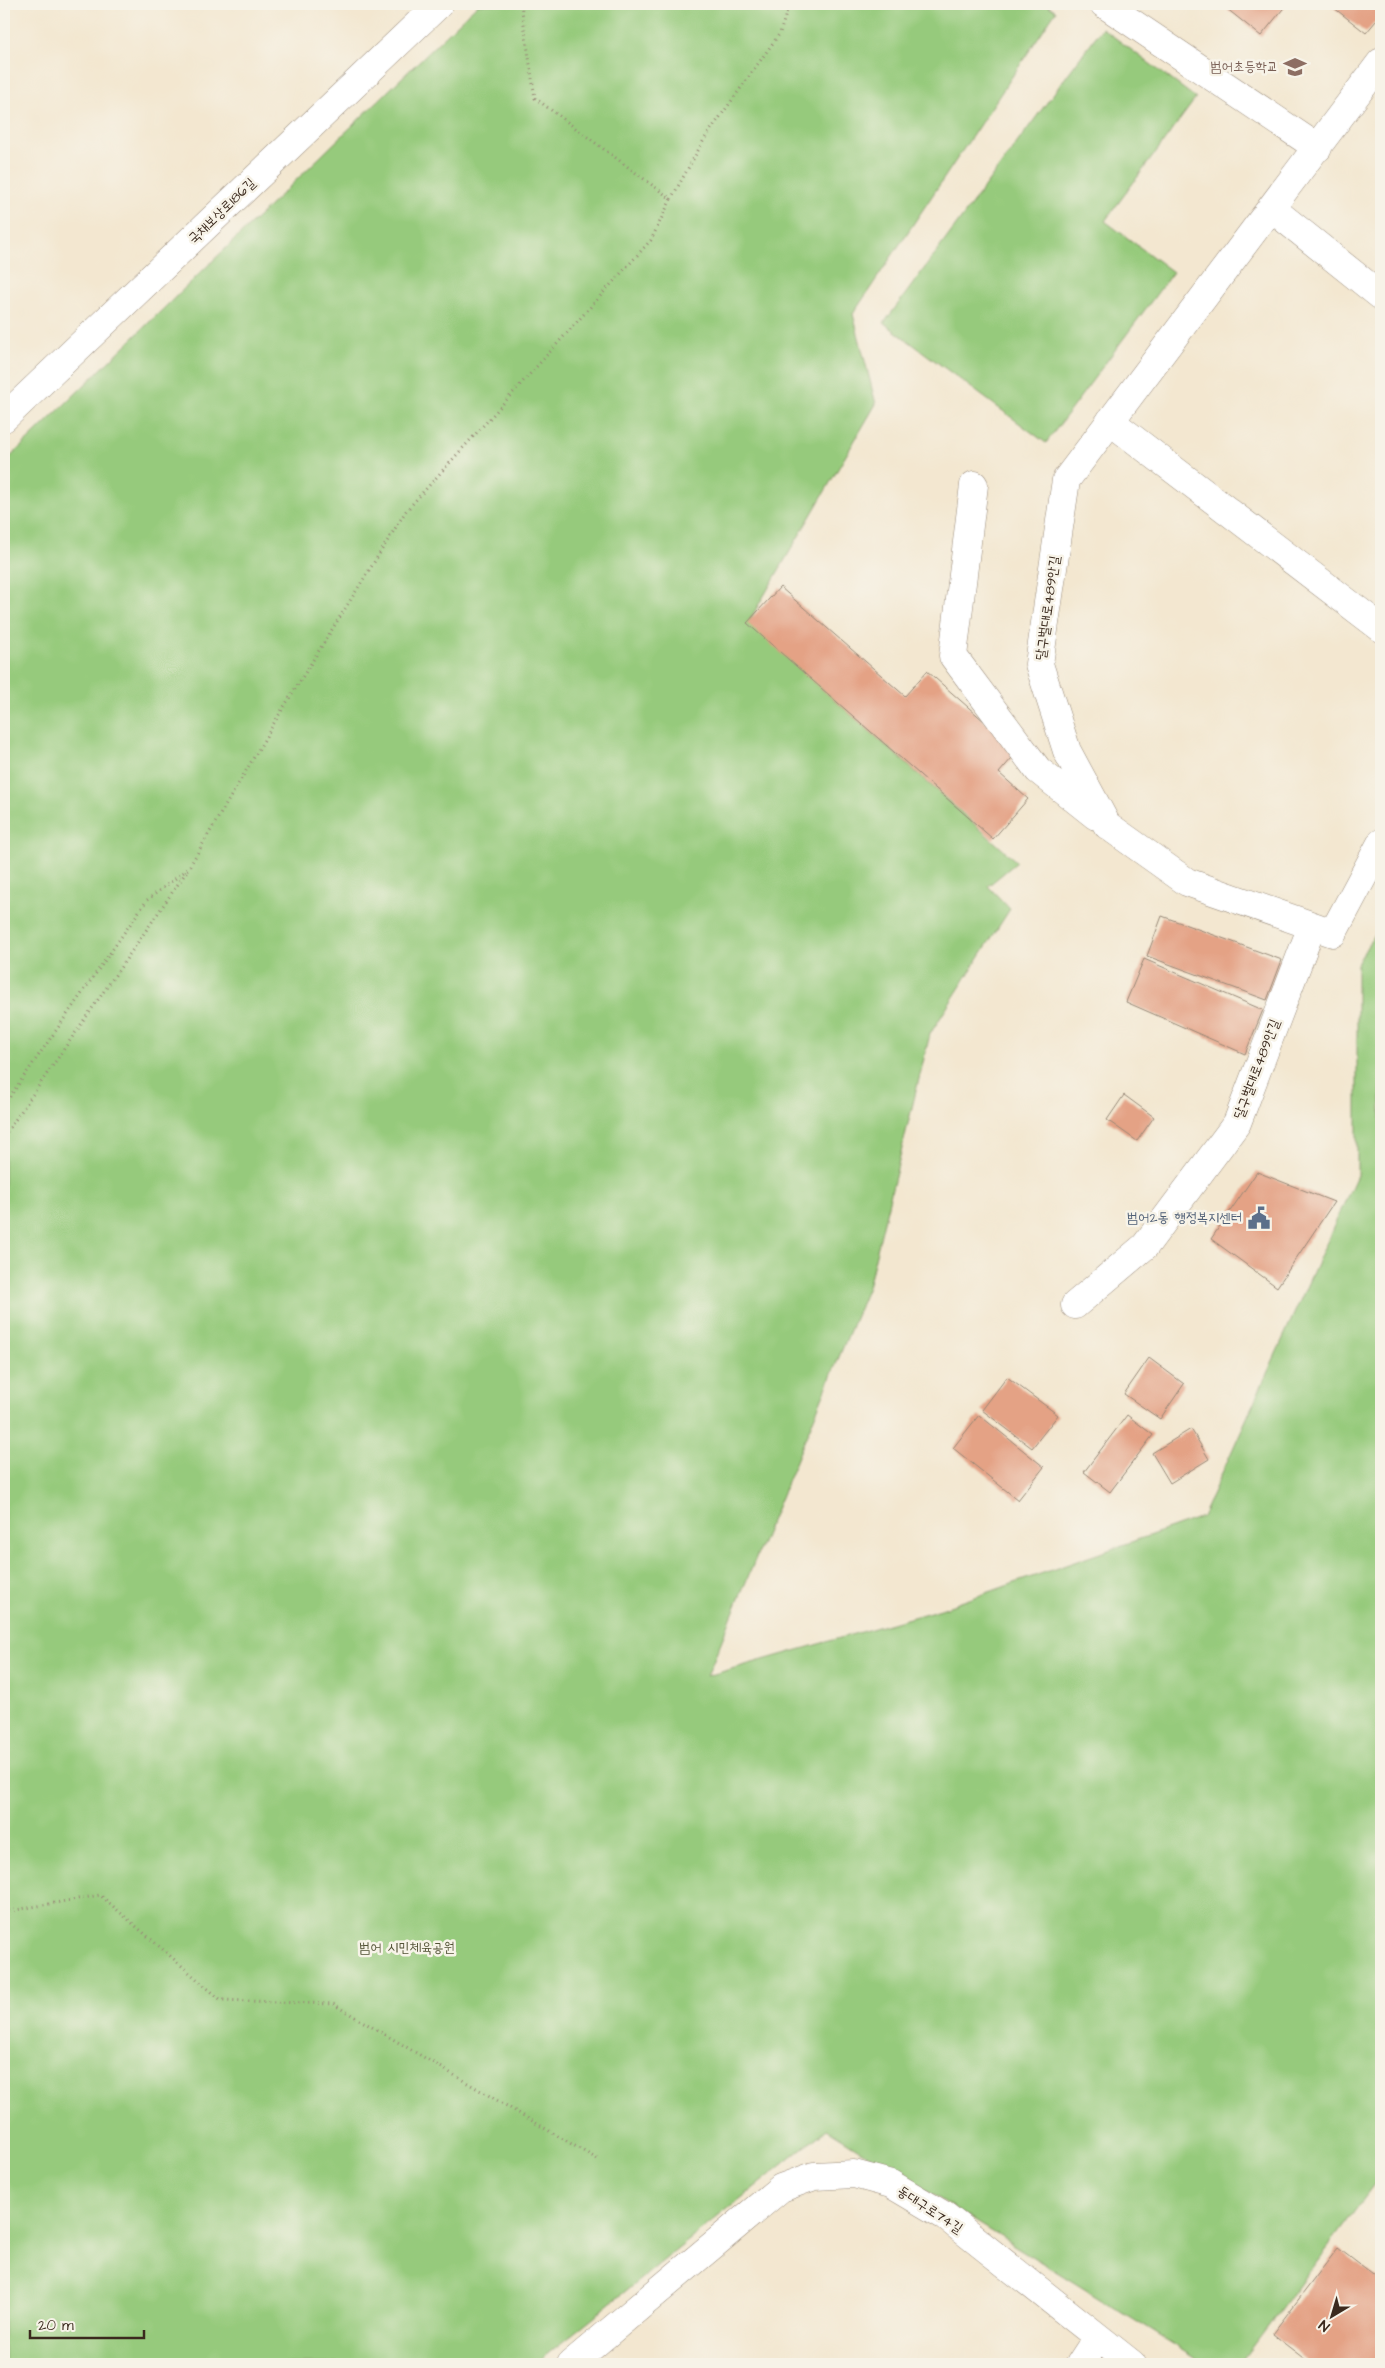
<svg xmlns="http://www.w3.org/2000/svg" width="1385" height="2368" viewBox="0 0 1385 2368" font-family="'Architects Daughter','Poor Story',sans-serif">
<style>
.green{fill:#96ca7b;stroke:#687a4c}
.building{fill:#e4a285}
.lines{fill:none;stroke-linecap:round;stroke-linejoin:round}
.minor-casing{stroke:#978877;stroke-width:29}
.path{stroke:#978877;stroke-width:3;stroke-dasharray:1 4;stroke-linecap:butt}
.minor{stroke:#fff;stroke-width:28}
.labels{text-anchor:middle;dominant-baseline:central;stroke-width:5;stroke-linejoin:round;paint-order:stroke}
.education-label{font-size:14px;fill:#785e54;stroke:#f7f3e8;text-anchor:end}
.street-label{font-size:14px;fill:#3b2a1e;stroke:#f7f3e8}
.service-label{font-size:14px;fill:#4e5e75;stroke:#f7f3e8;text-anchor:end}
.park-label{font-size:14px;fill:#525235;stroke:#f7f3e8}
</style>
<rect width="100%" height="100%" fill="#f7f3e8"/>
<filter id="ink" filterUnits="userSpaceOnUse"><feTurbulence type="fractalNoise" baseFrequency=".02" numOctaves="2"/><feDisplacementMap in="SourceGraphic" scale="10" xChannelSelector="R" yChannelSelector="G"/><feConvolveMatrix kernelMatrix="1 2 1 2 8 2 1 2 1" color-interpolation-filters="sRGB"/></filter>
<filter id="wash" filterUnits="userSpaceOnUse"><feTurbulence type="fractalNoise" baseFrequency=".0096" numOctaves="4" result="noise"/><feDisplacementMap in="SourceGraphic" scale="20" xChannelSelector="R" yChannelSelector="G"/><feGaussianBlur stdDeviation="1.12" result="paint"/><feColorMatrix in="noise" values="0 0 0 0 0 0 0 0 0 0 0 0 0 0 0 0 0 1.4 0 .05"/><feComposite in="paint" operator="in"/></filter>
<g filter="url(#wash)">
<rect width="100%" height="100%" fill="#f3e7d0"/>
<path class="green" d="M 478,4 L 1046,4 L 1056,11 L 853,314 L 876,404 L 748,623 L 1017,862 L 988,886 L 1010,909 L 930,1034 L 868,1287 L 707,1676 L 941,1609 L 1202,1517 L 1357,1175 L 1357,964 L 1381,922 L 1381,2176 L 1240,2364 L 1205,2364 L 827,2129 L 535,2364 L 4,2364 L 4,463 Z
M 1102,28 L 1196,98 L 1105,221 L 1173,272 L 1046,443 L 884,323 Z"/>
<g id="blocks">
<path class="building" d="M 1221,4 L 1287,4 L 1261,36 Z
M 1329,4 L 1381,4 L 1381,15 L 1366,33 Z
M 780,587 L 905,696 L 927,671 L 1018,751 L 999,773 L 1028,799 L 993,839 L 747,623 Z
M 1162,916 L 1282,960 L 1267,1000 L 1147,956 Z
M 1144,959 L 1263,1010 L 1245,1054 L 1126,1002 Z
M 1124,1095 L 1154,1117 L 1137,1141 L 1107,1120 Z
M 1257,1172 L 1334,1202 L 1277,1287 L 1211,1239 Z
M 1149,1358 L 1184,1384 L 1160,1419 L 1124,1394 Z
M 1007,1377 L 1058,1415 L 1032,1448 L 982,1410 Z
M 979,1415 L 1044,1467 L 1018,1500 L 953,1448 Z
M 1127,1415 L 1153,1435 L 1110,1492 L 1084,1472 Z
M 1191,1429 L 1209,1459 L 1170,1483 L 1152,1453 Z
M 1338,2248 L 1381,2281 L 1381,2364 L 1311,2364 L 1272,2334 Z"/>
</g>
</g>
<g filter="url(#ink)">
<use href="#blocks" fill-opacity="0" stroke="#978877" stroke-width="1"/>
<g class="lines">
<defs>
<path id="minor" d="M 1104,4 L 1318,148
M 1381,62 L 1066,480 L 1039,664 L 1067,751 L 1107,825 L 1187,882 L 1333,933 L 1381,843
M 1271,208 L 1381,296
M 4,418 L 439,4
M 1110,421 L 1381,628
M 974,485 L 953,656 L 1038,770 L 1096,816
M 1075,1305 L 1145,1246 L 1237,1123 L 1312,926
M 571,2364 L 781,2188 L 814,2176 L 854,2174 L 891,2184 L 945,2216 L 1132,2364
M 1080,2364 L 1097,2338"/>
</defs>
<use href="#minor" class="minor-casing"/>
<path class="path" d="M 671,199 L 705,138 L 780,33 L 789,4
M 4,1105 L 147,900 L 188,869 L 280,713 L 406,511 L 651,240 L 671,199 L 535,98 L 521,4
M 4,1136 L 187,871
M 4,1912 L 100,1895 L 221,2000 L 333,2004 L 597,2159"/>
<use href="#minor" class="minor"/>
</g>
</g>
<defs>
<symbol id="school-bare" viewBox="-9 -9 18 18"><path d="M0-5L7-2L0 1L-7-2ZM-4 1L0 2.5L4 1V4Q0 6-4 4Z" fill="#8d6e63" stroke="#f7f3e8" stroke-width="2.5" paint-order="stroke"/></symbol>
<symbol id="civic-bare" viewBox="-9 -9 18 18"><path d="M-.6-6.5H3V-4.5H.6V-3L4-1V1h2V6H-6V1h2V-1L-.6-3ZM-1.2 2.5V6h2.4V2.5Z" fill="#5c6f8a" stroke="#f7f3e8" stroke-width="2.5" paint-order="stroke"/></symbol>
</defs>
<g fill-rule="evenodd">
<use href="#school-bare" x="1279" y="51" width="32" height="32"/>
<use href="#civic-bare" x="1243" y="1202" width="32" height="32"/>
</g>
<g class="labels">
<g class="education-label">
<text x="1278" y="67">범어초등학교</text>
</g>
<g class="street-label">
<text transform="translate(222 211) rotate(-44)">국채보상로186길</text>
<text transform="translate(1048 608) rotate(-82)">달구벌대로489안길</text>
<text transform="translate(1257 1069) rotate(-69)">달구벌대로489안길</text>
<text transform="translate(930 2210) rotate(33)">동대구로74길</text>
</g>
<g class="service-label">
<text x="1242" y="1218">범어2동 행정복지센터</text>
</g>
<g class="park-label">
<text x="407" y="1948">범어 시민체육공원</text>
</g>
</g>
<rect width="1385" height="2368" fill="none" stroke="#f7f3e8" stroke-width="20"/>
<g transform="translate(1332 2316) rotate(218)" stroke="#f7f3e8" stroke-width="4" paint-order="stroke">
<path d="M0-4L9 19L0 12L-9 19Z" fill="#3b2a1e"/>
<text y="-8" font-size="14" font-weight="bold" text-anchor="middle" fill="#3b2a1e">N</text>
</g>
<path d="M30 2330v8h114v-8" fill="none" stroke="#3b2a1e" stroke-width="2.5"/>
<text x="38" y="2330" font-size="15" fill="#3b2a1e" stroke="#f7f3e8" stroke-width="4" paint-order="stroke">20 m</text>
</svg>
